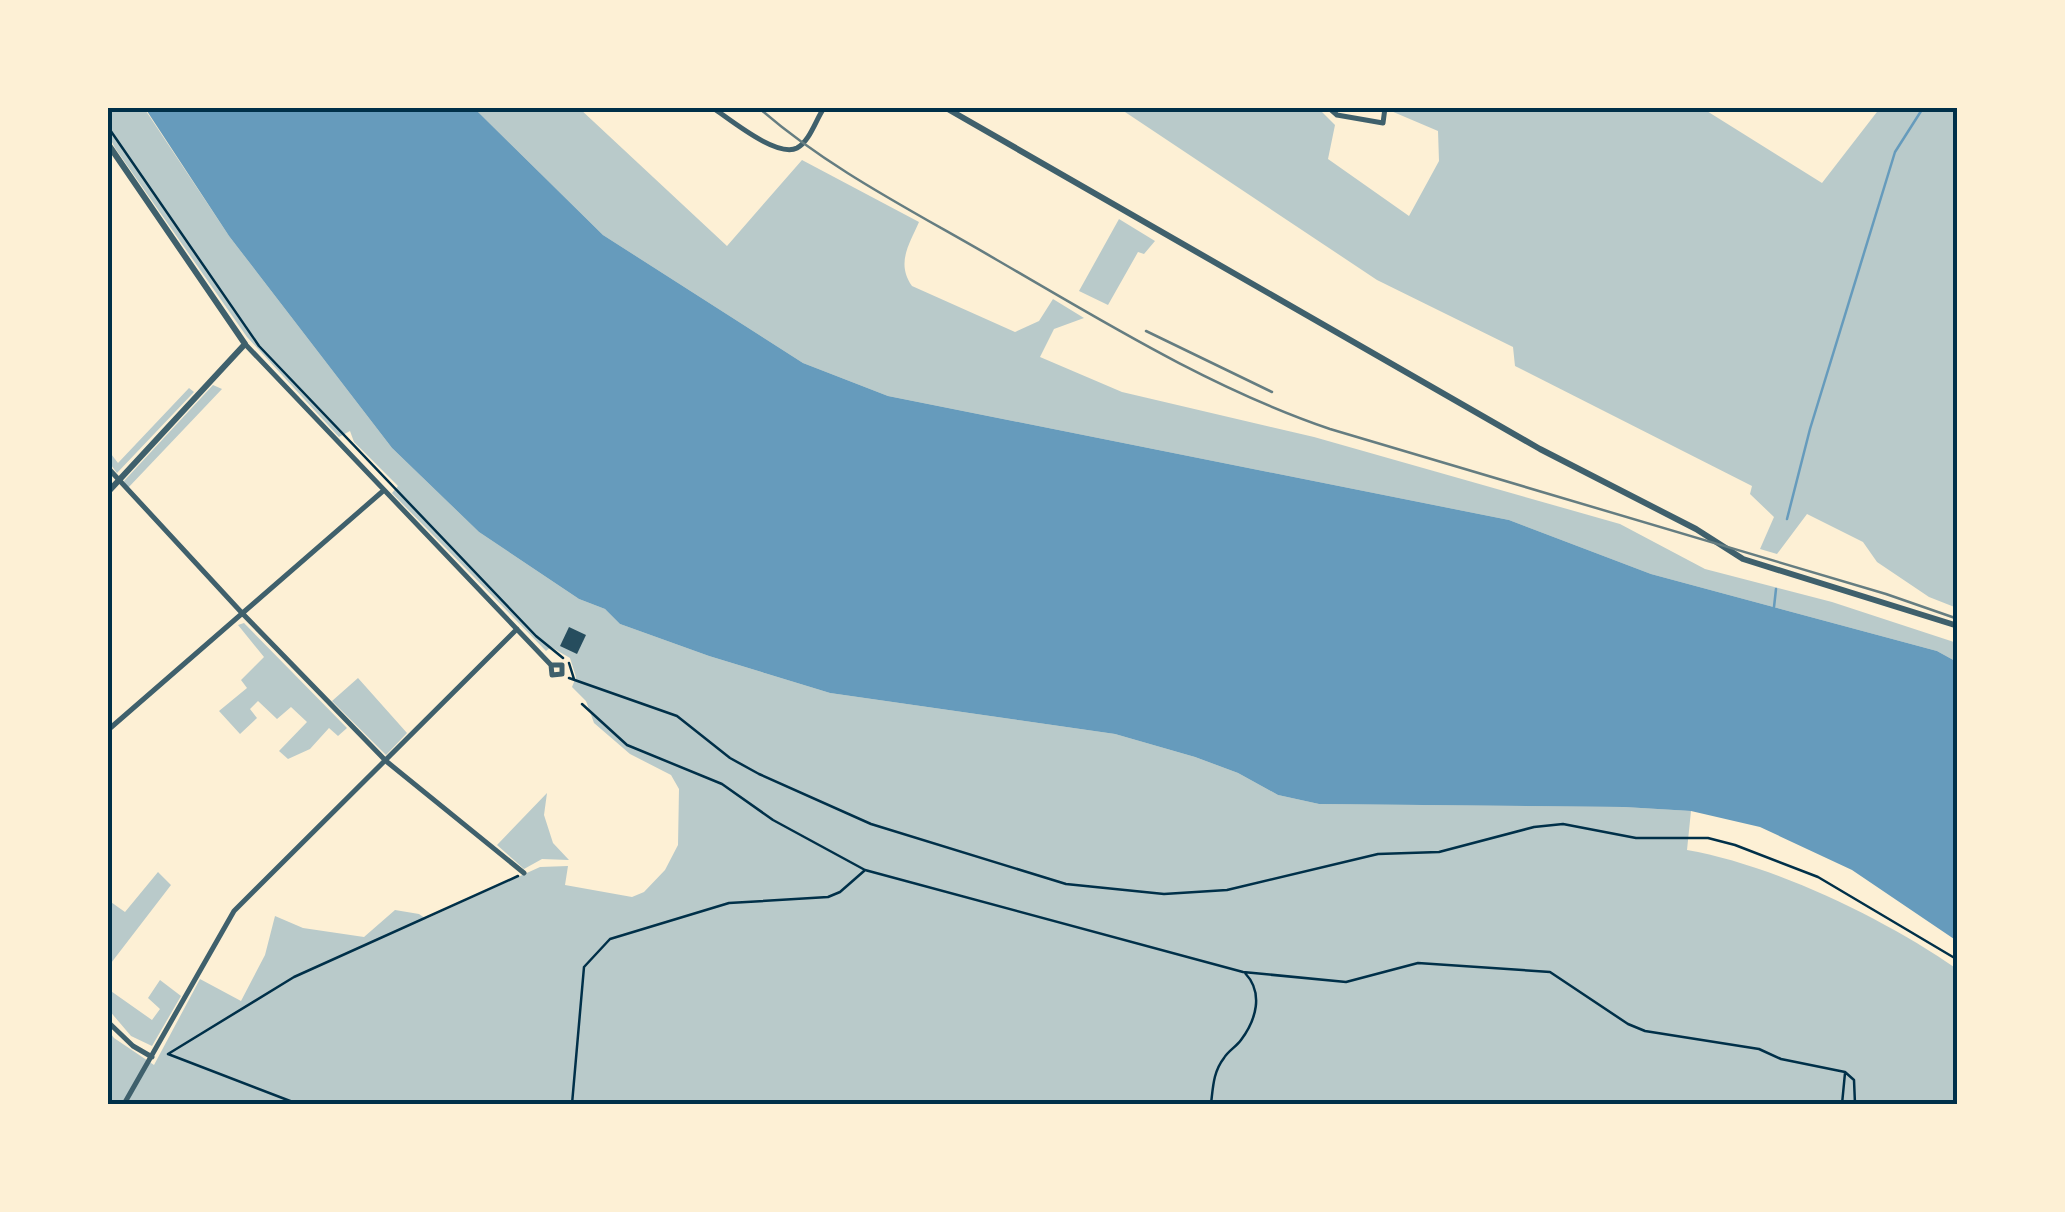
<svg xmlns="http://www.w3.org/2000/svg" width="2065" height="1212" viewBox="0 0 2065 1212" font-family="Montserrat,sans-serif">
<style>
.green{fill:#b9caca}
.water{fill:#669bbc}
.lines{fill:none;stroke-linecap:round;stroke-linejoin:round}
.stream{stroke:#669bbc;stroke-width:2.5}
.building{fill:#264d5e}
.path{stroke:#003049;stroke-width:2.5}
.minor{stroke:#3f606c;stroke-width:5}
.tertiary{stroke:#3f606c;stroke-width:6}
.rail{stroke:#657d81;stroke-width:2.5}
.neatline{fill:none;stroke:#003049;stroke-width:4}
</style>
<rect width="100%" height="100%" fill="#fdf0d5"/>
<path class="green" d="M 108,108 L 144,108 L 229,236 L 392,448 L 479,532 L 579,599 L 605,609 L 620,624 L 709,656 L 830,693 L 1115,734 L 1195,757 L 1238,773 L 1278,795 L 1319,804 L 1624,807 L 1691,811 L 1687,850 C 1774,865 1885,919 1957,969 L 1958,1104 L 108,1104 L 108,1030 L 114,1038 L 154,1065 L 200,979 L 241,1001 L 265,955 L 275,916 L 303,928 L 364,937 L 395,910 L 419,914 L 426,919 L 540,867 L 568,866 L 565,885 L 632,897 L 644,892 L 665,870 L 678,845 L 679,789 L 671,775 L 630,754 L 594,723 L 586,701 L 572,687 L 576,677 L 570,658 L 551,647 L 546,651 L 392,493 L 398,486 L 354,442 L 350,431 L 339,437 L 247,337 L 115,148 L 108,134 Z
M 474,108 L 579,108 L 727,246 L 802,160 L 919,222 C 909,245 896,263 912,286 L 1015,332 L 1039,321 L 1053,299 L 1084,318 L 1054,329 L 1040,357 L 1122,392 L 1314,437 L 1620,524 L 1705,569 L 1832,602 L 1957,643 L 1957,662 L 1937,651 L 1651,574 L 1509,520 L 888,396 L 803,363 L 603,235 Z
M 1119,108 L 1318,108 L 1335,125 L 1328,159 L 1409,216 L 1439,161 L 1438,131 L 1391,111 L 1392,108 L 1702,108 L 1822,183 L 1880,108 L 1957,108 L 1957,608 L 1929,597 L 1877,562 L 1863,542 L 1807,514 L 1777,554 L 1760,549 L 1774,517 L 1750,494 L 1752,486 L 1515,366 L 1513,347 L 1377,280 Z
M 1119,219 L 1155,241 L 1144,254 L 1138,252 L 1108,305 L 1079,291 Z
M 213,385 L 222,389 L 127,489 L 124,481 Z
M 189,388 L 194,392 L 117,473 L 108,461 L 108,450 L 118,463 Z
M 244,623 L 347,728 L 338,736 L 329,728 L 310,749 L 288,759 L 279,751 L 307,722 L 291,707 L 277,719 L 258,701 L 250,709 L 257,718 L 240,734 L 219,711 L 247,688 L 241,680 L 264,657 L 238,625 Z
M 358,678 L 407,733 L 386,755 L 332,701 Z
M 547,793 L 544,815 L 553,843 L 569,860 L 542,859 L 524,869 L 497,845 Z
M 158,872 L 171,885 L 108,967 L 108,900 L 125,912 Z
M 160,980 L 181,996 L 152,1046 L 131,1036 L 108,1009 L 108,989 L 152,1020 L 160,1009 L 148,998 Z"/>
<path class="water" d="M 145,108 L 474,108 L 603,235 L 803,363 L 888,396 L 1509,520 L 1651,574 L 1937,651 L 1957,662 L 1957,941 L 1852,870 L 1760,827 L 1691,811 L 1624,807 L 1319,804 L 1278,795 L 1238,773 L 1195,757 L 1115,734 L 830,693 L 709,656 L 620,624 L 605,609 L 579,599 L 479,532 L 392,448 L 229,236 Z"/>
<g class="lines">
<path class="stream" d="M 1787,519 L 1810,429 L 1895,152 L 1923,108
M 1774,607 L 1776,589"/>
</g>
<path class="building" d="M 569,627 L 586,635 L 577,654 L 560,646 Z"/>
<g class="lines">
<path class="path" d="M 108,127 L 259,346 L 536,636 L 563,658
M 569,663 L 574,679
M 569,678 L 677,716 L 730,758 L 759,774 L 871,824 L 1066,884 L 1164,894 L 1227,890 L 1378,854 L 1439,852 L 1534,827 L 1563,824 L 1636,838 L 1708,838 L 1735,845 L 1818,877 L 1958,960
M 582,704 L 627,745 L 722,784 L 773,820 L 865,870 L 1243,972 L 1346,982 L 1418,963 L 1550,972 L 1628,1024 L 1645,1031 L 1759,1049 L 1781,1059 L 1845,1072 L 1854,1080 L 1855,1104
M 168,1054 L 294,977 L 518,876
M 168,1054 L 298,1104
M 572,1104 L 584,967 L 610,939 L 729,903 L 828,897 L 840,892 L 864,871
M 1211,1104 C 1213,1088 1213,1072 1224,1058 C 1228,1051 1236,1047 1241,1040 C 1256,1020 1264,993 1245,973
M 1842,1104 L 1845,1073"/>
<path class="minor" d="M 713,108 C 731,120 777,158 797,148 C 810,141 816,119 824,108
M 1329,108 L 1337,115 L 1383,123 L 1385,108
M 245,344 L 551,665 L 552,675 L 562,674
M 108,468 L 242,613 L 386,761 L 524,873
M 551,665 L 562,665 L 562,674
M 108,730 L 383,491
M 108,1022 L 133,1046 L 152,1057
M 124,1104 L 234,911 L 517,629"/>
<path class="tertiary" d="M 946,108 L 1540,449 L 1696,529 L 1743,559 L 1958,626
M 108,144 L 245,344 L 108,492"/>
<path class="rail" d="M 759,108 C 830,170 915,212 997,260 C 1104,322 1212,389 1330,429 L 1886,594 L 1958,619
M 1146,331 L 1272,392"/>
</g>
<rect width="2065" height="1212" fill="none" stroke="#fdf0d5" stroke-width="220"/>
<rect x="110" y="110" width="1845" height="992" class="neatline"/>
</svg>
